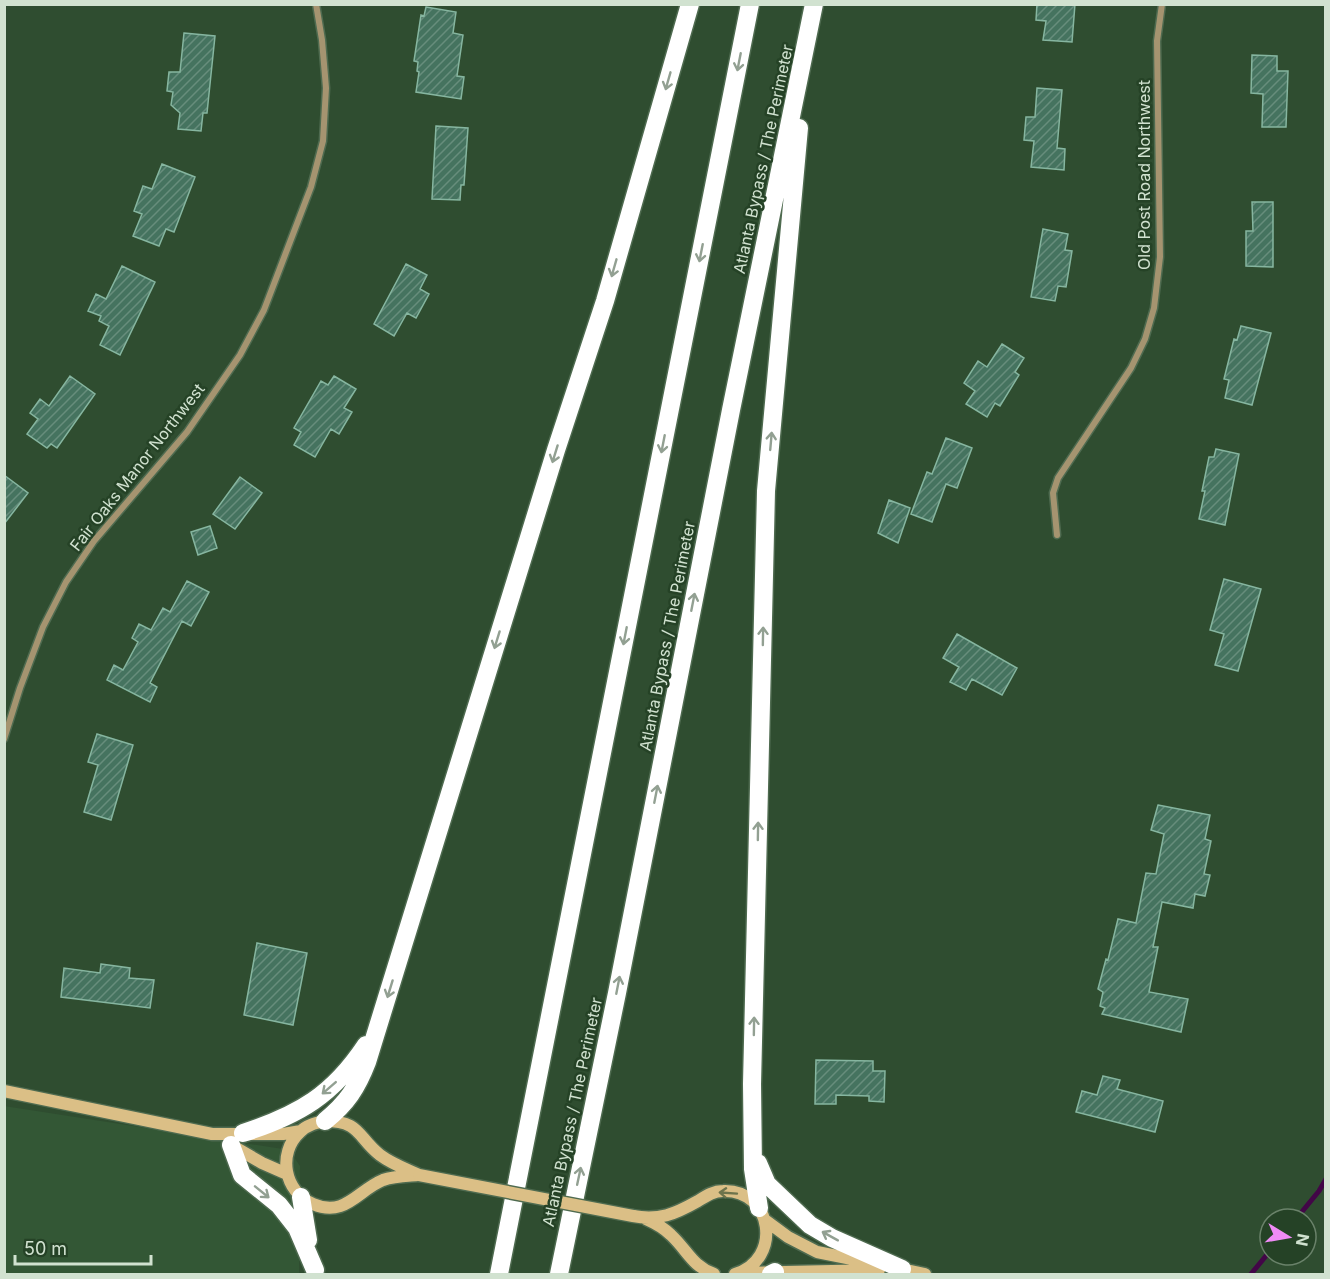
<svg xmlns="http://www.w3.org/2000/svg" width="1330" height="1279" viewBox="0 0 1330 1279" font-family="Inter,sans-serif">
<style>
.built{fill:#335735}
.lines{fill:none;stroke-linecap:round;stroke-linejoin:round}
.stream{stroke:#420647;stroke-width:5}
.building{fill:url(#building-hatch);stroke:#86b6a0;stroke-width:1.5}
.street-casing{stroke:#4f6b50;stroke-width:9}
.secondary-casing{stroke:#4f6b50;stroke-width:15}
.highway-casing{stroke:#4f6b50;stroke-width:21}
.street{stroke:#a59470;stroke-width:6}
.secondary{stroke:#dbbf86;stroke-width:12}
.highway{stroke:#fff;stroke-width:18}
.secondary-bridge-casing{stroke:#4f6b50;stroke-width:15;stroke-linecap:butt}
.secondary-bridge{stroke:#dbbf86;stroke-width:12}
.oneway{stroke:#92a092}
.oneway2{stroke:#6e744c}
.labels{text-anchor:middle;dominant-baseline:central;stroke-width:5;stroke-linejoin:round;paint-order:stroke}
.street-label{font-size:16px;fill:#d1e2d0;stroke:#254226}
</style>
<defs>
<pattern id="building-hatch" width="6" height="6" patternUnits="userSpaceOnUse" patternTransform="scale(1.5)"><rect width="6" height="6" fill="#45735f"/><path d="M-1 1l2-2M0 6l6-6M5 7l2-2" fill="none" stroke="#678d7c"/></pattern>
</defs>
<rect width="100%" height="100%" fill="#2f4d30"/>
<path class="built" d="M 4,1106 L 289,1150 L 300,1166 L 299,1274 L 5,1274 Z"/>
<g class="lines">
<path class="stream" d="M 1296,1219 L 1319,1191 L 1326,1179
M 1251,1274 L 1270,1251"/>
</g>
<path class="building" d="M 1037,4 L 1075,4 L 1072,42 L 1043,40 L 1046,21 L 1036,20 Z
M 426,7 L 456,12 L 453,33 L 463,35 L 457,76 L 464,77 L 461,99 L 416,92 L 419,72 L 417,71 L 418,62 L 414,61 L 421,15 L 424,16 Z
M 184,33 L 215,36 L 207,113 L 203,113 L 201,131 L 178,129 L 180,113 L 171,105 L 173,92 L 167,91 L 169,72 L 180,72 Z
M 1252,55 L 1277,56 L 1277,71 L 1288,71 L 1286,127 L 1262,127 L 1263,94 L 1251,93 Z
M 1037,88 L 1062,90 L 1057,148 L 1065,149 L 1064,170 L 1031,167 L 1034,141 L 1024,140 L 1026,117 L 1035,117 Z
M 436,126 L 468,128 L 464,185 L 461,185 L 460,200 L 432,199 Z
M 162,164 L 195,177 L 174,232 L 166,229 L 159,246 L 133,236 L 142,214 L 134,211 L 143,186 L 152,189 Z
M 1252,202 L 1273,202 L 1273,267 L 1246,266 L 1246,231 L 1253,231 Z
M 1043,229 L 1068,234 L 1065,250 L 1072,251 L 1066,287 L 1058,286 L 1055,301 L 1031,297 Z
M 406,264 L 427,275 L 420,289 L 429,294 L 416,318 L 407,313 L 394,336 L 374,324 Z
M 122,266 L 155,282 L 120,355 L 100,345 L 109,326 L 99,321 L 101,316 L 88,311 L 96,294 L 106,299 Z
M 1241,326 L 1271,333 L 1252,405 L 1225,398 L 1229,380 L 1224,379 L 1234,339 L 1237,340 Z
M 1002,344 L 1024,358 L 1015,372 L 1019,375 L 1000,406 L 995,403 L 987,417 L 966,404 L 975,391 L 964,383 L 978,361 L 987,367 Z
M 70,376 L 95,394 L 57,448 L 51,444 L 47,448 L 27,434 L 38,419 L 30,413 L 40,399 L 49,406 Z
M 334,376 L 356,389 L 344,408 L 352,412 L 339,434 L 331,429 L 315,457 L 294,445 L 301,432 L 294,428 L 321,381 L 328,385 Z
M 946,438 L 972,448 L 957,488 L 946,484 L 932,522 L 911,514 L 927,472 L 932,474 Z
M 1216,449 L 1239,454 L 1225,525 L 1199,519 L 1205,491 L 1202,491 L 1209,457 L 1214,457 Z
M 4,475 L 28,493 L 4,524 Z
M 240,477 L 262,493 L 235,529 L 213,514 Z
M 889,500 L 910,508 L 898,543 L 878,533 Z
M 210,526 L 217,548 L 198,555 L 191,532 Z
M 1224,579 L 1261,589 L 1238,671 L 1215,665 L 1224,634 L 1210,630 Z
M 187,581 L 209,592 L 191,626 L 182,621 L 150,683 L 157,687 L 150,702 L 107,680 L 114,665 L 123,670 L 138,642 L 132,638 L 139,624 L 151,630 L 163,608 L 170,612 Z
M 957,634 L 1017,668 L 1002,695 L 972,679 L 966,690 L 950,682 L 959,667 L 943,658 Z
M 97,734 L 133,745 L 111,820 L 84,812 L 98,765 L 88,762 Z
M 1158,805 L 1210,815 L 1205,839 L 1211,841 L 1204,874 L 1210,875 L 1205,896 L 1195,894 L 1193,908 L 1162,902 L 1153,947 L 1158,947 L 1149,992 L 1188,999 L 1181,1032 L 1102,1014 L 1105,1008 L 1100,1006 L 1103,992 L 1098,989 L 1106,959 L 1108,960 L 1118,919 L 1136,923 L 1146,873 L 1156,874 L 1164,834 L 1151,830 Z
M 257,943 L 307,953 L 293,1025 L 244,1015 Z
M 101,964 L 130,968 L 129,978 L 154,980 L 150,1008 L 61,997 L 64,968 L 100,973 Z
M 816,1060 L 873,1061 L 873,1071 L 885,1071 L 884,1102 L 869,1101 L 869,1096 L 836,1095 L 836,1104 L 815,1104 Z
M 1103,1076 L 1120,1080 L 1117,1089 L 1163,1101 L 1155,1132 L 1076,1112 L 1082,1091 L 1097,1095 Z"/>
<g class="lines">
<defs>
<path id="street" d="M 1057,535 L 1053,493 L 1058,478 L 1131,368 L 1145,339 L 1154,308 L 1160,257 L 1157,41 L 1162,4
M 4,739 L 20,688 L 43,627 L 66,582 L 94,541 L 187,432 L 240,355 L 264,310 L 311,187 L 323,141 L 326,88 L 322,40 L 316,4"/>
<path id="secondary" d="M 4,1091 L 212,1134 L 283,1134 L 301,1131
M 325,1121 C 361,1121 357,1137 380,1155 C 392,1164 406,1169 419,1175 C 408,1176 394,1176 383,1180 C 358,1190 345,1218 313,1204 C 284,1192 277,1153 300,1132 C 306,1125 316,1123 325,1121 Z
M 231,1145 L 262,1163 L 287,1174
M 633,1216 C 659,1221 675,1214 698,1201 C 706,1196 713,1191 723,1191 C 773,1189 783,1260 735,1274
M 646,1219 C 655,1223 664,1228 671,1235 C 688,1251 692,1266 714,1274
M 765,1220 L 788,1237 L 817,1252 L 877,1264
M 897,1268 L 925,1274
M 741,1273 L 879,1270"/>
<path id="highway" d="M 325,1121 C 347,1103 357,1088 367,1062 L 556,450 L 605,301 L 690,4
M 243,1133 C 299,1115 333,1095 366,1045
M 231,1145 L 242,1175 L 279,1205 L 297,1228 L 315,1270
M 758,1163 L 767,1184 L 810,1225 L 832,1238 L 902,1269
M 301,1197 L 308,1240
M 759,1208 L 753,1169 L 752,1084 L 766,491 L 799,128
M 499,1274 L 750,4
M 559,1274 L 617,993 L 731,410 L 814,4
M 771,1274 L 775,1272"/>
</defs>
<use href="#street" class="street-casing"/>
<use href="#secondary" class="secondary-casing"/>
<use href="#highway" class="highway-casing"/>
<use href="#street" class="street"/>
<use href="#secondary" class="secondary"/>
<use href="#highway" class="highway"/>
<defs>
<path id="secondary-bridge" d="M 419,1175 L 633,1216"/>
</defs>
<use href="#secondary-bridge" class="secondary-bridge-casing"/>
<use href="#secondary-bridge" class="secondary-bridge"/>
</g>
<defs><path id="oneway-shaft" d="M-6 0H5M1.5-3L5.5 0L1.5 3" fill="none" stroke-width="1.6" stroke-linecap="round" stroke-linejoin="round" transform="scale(1.5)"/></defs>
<g class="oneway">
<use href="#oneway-shaft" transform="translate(739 62) rotate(101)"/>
<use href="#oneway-shaft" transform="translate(668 81) rotate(106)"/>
<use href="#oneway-shaft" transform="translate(701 253) rotate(101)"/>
<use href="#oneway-shaft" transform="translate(614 268) rotate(106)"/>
<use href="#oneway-shaft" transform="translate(771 441) rotate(-85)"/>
<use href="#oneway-shaft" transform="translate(663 444) rotate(101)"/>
<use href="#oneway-shaft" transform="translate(555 454) rotate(107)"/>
<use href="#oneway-shaft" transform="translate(693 602) rotate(-79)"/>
<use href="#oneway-shaft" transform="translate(625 636) rotate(101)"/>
<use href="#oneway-shaft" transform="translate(763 636) rotate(-89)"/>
<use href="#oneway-shaft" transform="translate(497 640) rotate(107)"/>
<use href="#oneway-shaft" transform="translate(656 794) rotate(-79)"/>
<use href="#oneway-shaft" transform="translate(758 831) rotate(-89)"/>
<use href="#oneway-shaft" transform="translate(618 985) rotate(-79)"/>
<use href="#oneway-shaft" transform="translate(390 989) rotate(107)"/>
<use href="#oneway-shaft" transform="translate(754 1026) rotate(-89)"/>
<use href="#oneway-shaft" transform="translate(329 1088) rotate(139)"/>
<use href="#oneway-shaft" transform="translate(579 1176) rotate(-78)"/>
<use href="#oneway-shaft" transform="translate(262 1192) rotate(39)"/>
<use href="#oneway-shaft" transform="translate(830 1236) rotate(-151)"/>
</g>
<use class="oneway2" href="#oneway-shaft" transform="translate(728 1193) rotate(-176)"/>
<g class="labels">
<g class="street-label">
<text transform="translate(763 159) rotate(-78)">Atlanta Bypass / The Perimeter</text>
<text transform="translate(1144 175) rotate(-90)">Old Post Road Northwest</text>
<text transform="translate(137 467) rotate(-52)">Fair Oaks Manor Northwest</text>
<text transform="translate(667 636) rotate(-79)">Atlanta Bypass / The Perimeter</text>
<text transform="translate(572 1112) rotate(-78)">Atlanta Bypass / The Perimeter</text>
</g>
</g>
<rect width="1330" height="1279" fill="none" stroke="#d1e2d0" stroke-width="12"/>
<g transform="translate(1288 1237) rotate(101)"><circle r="28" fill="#254226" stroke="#6a826a" stroke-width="1.5"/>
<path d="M0-4.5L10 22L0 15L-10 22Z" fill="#f08bf6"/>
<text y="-9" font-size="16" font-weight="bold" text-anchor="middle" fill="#d1e2d0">N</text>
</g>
<path d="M15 1255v9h136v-9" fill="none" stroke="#d1e2d0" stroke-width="3"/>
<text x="24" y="1255" font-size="18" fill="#d1e2d0" stroke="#254226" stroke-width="4.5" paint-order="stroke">50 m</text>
</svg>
